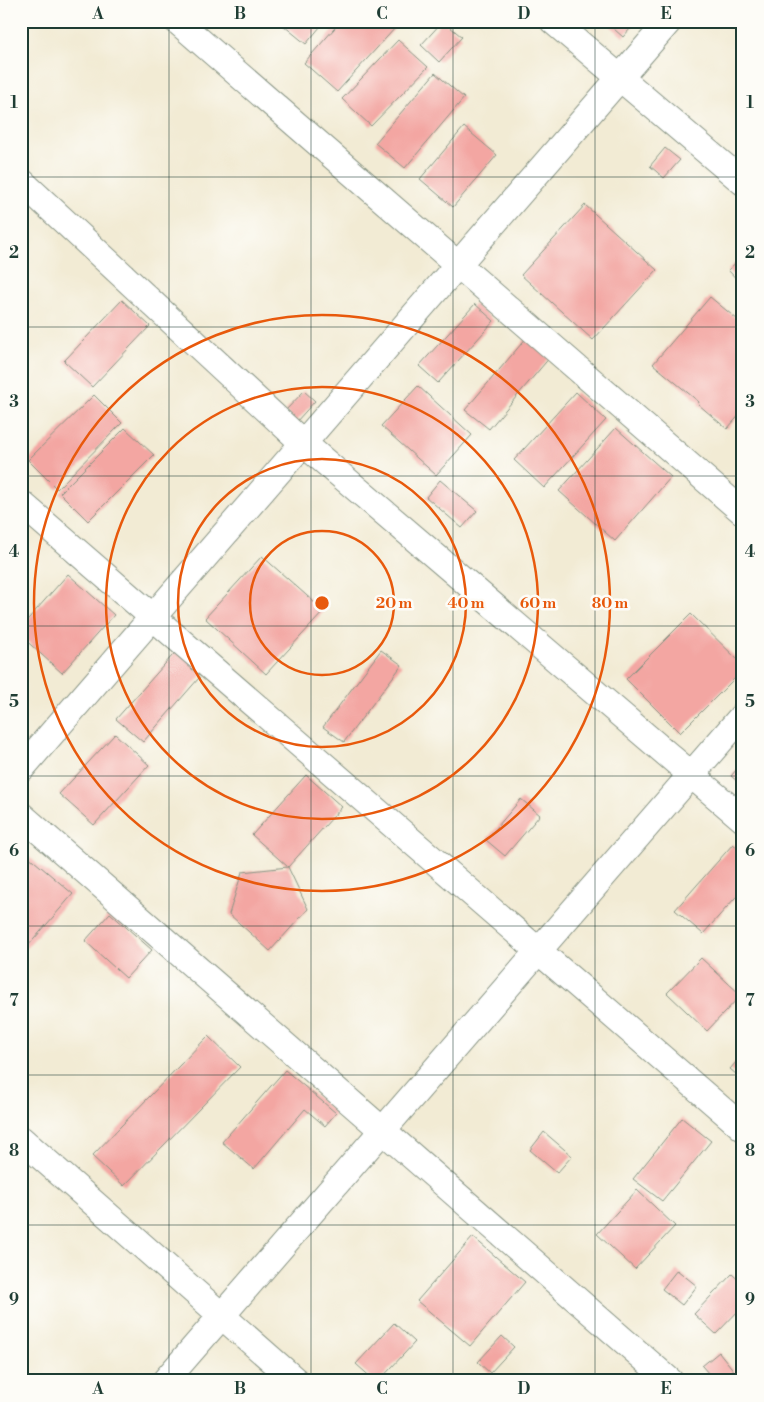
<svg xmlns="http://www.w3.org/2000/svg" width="764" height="1402" viewBox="0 0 764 1402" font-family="'Libre Bodoni',serif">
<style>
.building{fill:#f3a6a2}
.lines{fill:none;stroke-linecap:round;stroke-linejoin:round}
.minor-casing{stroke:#889484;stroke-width:28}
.minor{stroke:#fff;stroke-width:26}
.grid{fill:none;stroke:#1f3d34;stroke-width:1;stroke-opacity:0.55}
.ring{fill:none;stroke:#e8590c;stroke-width:2.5}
.centre{fill:#e8590c;stroke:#fdfcf7;stroke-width:2.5}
.ring-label{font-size:15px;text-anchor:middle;font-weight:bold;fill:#e8590c;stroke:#fdfcf7;stroke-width:5;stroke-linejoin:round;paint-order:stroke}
.neatline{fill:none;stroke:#1f3d34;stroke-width:2}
.grid-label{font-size:16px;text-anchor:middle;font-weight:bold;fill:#1f3d34}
</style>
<rect width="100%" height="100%" fill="#fdfcf7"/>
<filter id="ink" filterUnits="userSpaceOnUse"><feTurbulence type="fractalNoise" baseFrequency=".02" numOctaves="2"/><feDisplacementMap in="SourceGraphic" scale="10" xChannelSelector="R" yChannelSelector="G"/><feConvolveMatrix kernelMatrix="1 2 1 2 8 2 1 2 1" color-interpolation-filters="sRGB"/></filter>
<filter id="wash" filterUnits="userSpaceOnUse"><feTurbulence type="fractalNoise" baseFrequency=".0096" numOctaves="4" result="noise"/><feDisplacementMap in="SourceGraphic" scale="20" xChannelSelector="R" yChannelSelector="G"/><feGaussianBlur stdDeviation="1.12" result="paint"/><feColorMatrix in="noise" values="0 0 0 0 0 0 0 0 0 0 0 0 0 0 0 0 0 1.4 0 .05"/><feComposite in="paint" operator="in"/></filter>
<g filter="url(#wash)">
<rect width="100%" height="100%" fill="#f2ebd4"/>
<g id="blocks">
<path class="building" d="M 278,21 L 325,21 L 306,44 Z
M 341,21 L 390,21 L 396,27 L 337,92 L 304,63 Z
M 443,21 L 462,37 L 439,62 L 421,45 Z
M 605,21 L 637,21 L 623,37 Z
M 398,40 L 428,67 L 371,126 L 342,99 Z
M 435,73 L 464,98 L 405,168 L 375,143 Z
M 464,127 L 497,155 L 453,207 L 420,179 Z
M 665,148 L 680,160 L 664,178 L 650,166 Z
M 585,205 L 657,270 L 593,340 L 521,275 Z
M 743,256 L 743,286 L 728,270 Z
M 710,297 L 743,324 L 743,411 L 727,429 L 698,404 L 699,402 L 653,364 Z
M 122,300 L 150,326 L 92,387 L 64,361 Z
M 475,304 L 494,321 L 438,383 L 419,366 Z
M 528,336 L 551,356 L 489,429 L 465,410 Z
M 418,386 L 472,435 L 436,475 L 381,426 Z
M 304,391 L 315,401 L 296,422 L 285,411 Z
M 576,392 L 606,420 L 544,488 L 514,460 Z
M 94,395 L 122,423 L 57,489 L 28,460 Z
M 125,428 L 154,455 L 88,521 L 60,493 Z
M 616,428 L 671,477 L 615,541 L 559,491 Z
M 440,480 L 477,511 L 462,528 L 426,497 Z
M 262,556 L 324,611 L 266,674 L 205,618 Z
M 68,574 L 114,615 L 62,673 L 21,636 L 21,627 Z
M 691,614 L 743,665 L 743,670 L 680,733 L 626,679 Z
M 180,647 L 206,670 L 143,742 L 116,719 Z
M 381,650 L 402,665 L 344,742 L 323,727 Z
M 115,734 L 149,765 L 94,825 L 59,794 Z
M 743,762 L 743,786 L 731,776 Z
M 306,775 L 342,807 L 288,867 L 252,835 Z
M 521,799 L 540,815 L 505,856 L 486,840 Z
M 733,844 L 743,852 L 743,889 L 703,934 L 675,910 Z
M 21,850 L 73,894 L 21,954 Z
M 288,867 L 308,909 L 270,951 L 229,914 L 242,872 Z
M 110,913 L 152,950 L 126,978 L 85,941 Z
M 701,958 L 741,995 L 707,1031 L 667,993 Z
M 208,1036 L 240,1067 L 124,1186 L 92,1156 Z
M 743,1054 L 743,1080 L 730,1069 Z
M 285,1070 L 336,1113 L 325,1126 L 305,1109 L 254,1169 L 222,1142 Z
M 682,1118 L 711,1141 L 662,1201 L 633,1179 Z
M 544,1132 L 572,1156 L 557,1173 L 530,1150 Z
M 637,1190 L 675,1226 L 635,1269 L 597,1234 Z
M 473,1237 L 525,1282 L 470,1346 L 417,1301 Z
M 677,1270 L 697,1286 L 682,1305 L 662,1289 Z
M 732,1274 L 743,1284 L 743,1306 L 716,1334 L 694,1314 Z
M 394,1323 L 415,1342 L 379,1381 L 375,1381 L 356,1364 Z
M 502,1336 L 514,1347 L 490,1373 L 478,1362 Z
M 719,1352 L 739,1377 L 734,1381 L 715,1381 L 702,1366 Z"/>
</g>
</g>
<g filter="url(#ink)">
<use href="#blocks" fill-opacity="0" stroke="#889484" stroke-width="1"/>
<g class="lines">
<defs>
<path id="minor" d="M 177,21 L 743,512
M 553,21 L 743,182
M 21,181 L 303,443 L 743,819
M 21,503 L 743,1128
M 21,769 L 669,21
M 21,815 L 670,1381
M 21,1139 L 296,1381
M 165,1381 L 743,715"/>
</defs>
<use href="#minor" class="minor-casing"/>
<use href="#minor" class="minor"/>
</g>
</g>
<path class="grid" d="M 169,21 L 169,1381M 311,21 L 311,1381M 453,21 L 453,1381M 595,21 L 595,1381M 21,177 L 743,177M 21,327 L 743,327M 21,476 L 743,476M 21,626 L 743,626M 21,776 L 743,776M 21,926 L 743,926M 21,1075 L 743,1075M 21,1225 L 743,1225"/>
<g class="ring">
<circle cx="322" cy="603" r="72"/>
<circle cx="322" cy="603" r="144"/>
<circle cx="322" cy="603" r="216"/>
<circle cx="322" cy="603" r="288"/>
</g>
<circle cx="322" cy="603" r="8" class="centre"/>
<g class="ring-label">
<text x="394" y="608">20 m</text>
<text x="466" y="608">40 m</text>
<text x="538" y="608">60 m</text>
<text x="610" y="608">80 m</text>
</g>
<rect width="764" height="1402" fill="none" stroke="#fdfcf7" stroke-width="55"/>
<rect x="28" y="28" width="708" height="1346" class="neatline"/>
<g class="grid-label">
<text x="98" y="19">A</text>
<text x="240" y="19">B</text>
<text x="382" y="19">C</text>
<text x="524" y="19">D</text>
<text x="666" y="19">E</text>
<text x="14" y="108">1</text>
<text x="750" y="108">1</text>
<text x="14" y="258">2</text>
<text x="750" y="258">2</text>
<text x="14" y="407">3</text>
<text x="750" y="407">3</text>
<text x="14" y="557">4</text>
<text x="750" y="557">4</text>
<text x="14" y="707">5</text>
<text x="750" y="707">5</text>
<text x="14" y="856">6</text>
<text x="750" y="856">6</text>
<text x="14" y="1006">7</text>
<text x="750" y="1006">7</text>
<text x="14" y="1156">8</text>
<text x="750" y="1156">8</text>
<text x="14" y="1305">9</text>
<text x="750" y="1305">9</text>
<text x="98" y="1394">A</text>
<text x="240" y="1394">B</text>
<text x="382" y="1394">C</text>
<text x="524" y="1394">D</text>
<text x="666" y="1394">E</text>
</g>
</svg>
